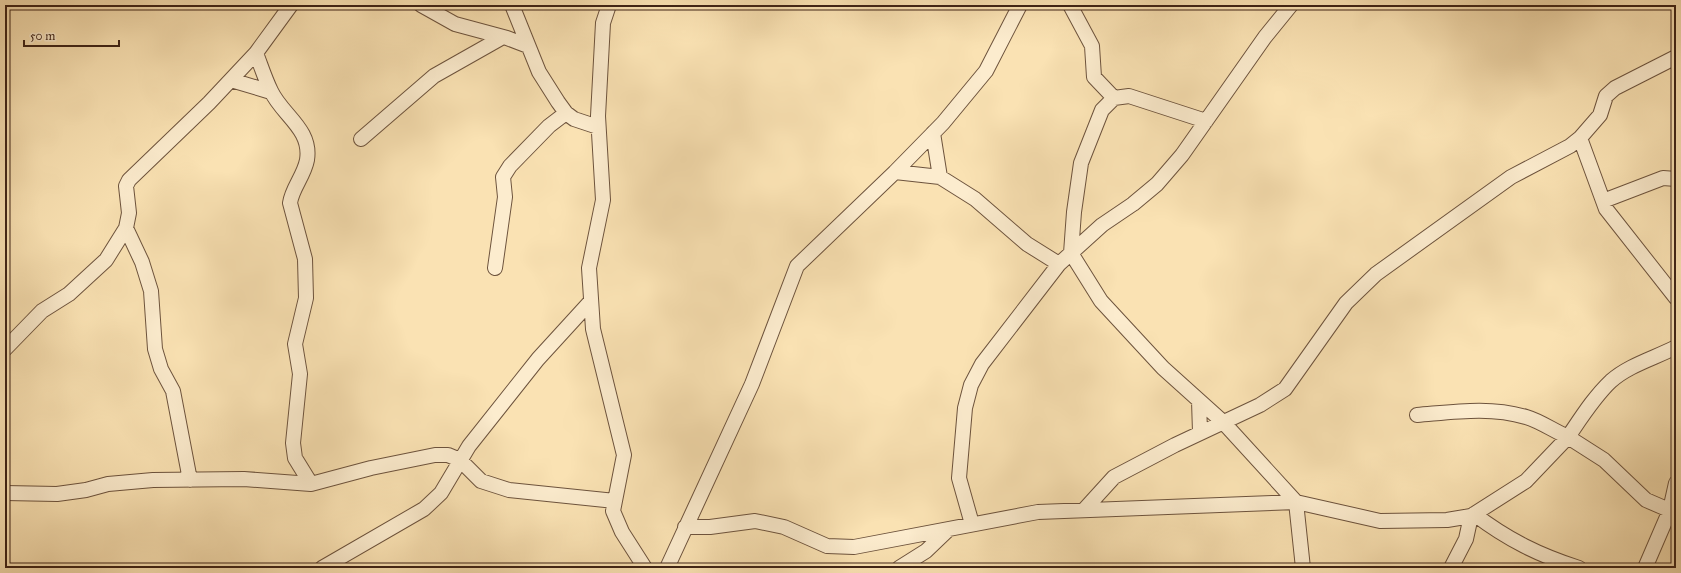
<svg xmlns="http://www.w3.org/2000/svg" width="1681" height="573" viewBox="0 0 1681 573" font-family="'IM FELL Great Primer',serif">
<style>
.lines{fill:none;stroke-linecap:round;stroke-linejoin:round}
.minor-casing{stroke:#6d533d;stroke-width:16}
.minor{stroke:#fcecce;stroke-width:14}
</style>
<rect width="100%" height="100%" fill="#fae2b3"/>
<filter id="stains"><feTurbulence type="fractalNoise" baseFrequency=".005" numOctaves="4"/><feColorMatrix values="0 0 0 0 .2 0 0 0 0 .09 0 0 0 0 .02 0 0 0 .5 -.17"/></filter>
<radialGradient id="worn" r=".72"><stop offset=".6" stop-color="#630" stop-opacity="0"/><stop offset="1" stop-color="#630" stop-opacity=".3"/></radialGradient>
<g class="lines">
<defs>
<path id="minor" d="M 421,5 L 455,24 L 507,38 L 528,46
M 512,5 L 539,72 L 558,102 L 566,113 L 574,119 L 598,127
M 609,5 L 603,23 L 598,116 L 603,200 L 589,268 L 593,329 L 624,455 L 613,511 L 622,532 L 645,568
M 1070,5 L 1092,46 L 1094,77 L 1114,98
M 256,53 C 261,66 265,79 271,91 C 282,115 312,129 307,160 C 304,176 292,188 290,203 L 305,259 L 306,298 L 295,344 L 300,374 L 293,443 L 295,458 L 311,484
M 231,80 L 271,92
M 1206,121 L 1129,96 L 1114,98 L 1102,110 L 1081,163 L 1074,212 L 1071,253 L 1101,301 L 1163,368 L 1223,422 L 1296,502 L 1303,568
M 933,133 L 940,177
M 1580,138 L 1606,209 L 1676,298
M 361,139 L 434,76 L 503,37
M 895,172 L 940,177 L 975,199 L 1027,244 L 1059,264
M 1603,201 L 1663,178 L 1676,179
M 126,228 L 142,262 L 151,291 L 155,349 L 161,369 L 173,391 L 190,480
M 495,268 L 505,197 L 503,177 L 510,166 L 549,126 L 566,113
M 5,349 L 42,311 L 69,294 L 106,260 L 126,228 L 129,213 L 126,186 L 129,180 L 209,103 L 256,53 L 291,5
M 1199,401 L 1200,432
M 1417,415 C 1453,412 1490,406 1526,417 C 1540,421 1554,431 1568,437 C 1581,418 1594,397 1611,381 C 1629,365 1655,358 1676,347
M 5,493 L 57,494 L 86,490 L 108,484 L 153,480 L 244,479 L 311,484 L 371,468 L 435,455 L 448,455 L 460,460 L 481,481 L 509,490 L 615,501
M 1084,510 L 1114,477 L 1175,445 L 1260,405 L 1285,389 L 1346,303 L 1376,274 L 1511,177 L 1570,146 L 1580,138 L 1600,115 L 1606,96 L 1615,88 L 1676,57
M 1474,514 C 1508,540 1539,555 1579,568
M 972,524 L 959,478 L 965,408 L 971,385 L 982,364 L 1059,264 L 1102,225 L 1133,204 L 1157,184 L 1182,155 L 1265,37 L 1291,5
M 685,527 L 710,527 L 755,521 L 784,527 L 827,546 L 854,547 L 1038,512 L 1296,502 L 1380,521 L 1447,520 L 1471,516 L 1526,481 L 1568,437 L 1604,460 L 1646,500 L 1676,513
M 322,568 L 424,509 L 441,493 L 469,446 L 538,359 L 591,301
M 667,568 L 752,384 L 797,266 L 895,172 L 943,123 L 986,71 L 1020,5
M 899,568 L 926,551 L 949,529
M 1451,568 L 1466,539 L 1471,516
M 1645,568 L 1670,510 L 1676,483"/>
</defs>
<use href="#minor" class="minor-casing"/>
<use href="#minor" class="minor"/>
</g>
<rect width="1681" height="573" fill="none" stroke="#fae2b3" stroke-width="20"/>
<rect x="6" y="6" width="1669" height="561" fill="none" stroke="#3e2316" stroke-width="2"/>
<rect x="10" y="10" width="1661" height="553" fill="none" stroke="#3e2316"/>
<path d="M24 40v6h95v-6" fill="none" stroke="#3e2316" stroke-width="2"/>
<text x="30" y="40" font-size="12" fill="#3e2316" stroke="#fcecce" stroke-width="3" paint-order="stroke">50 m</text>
<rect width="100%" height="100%" filter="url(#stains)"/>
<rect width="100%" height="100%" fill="url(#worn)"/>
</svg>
